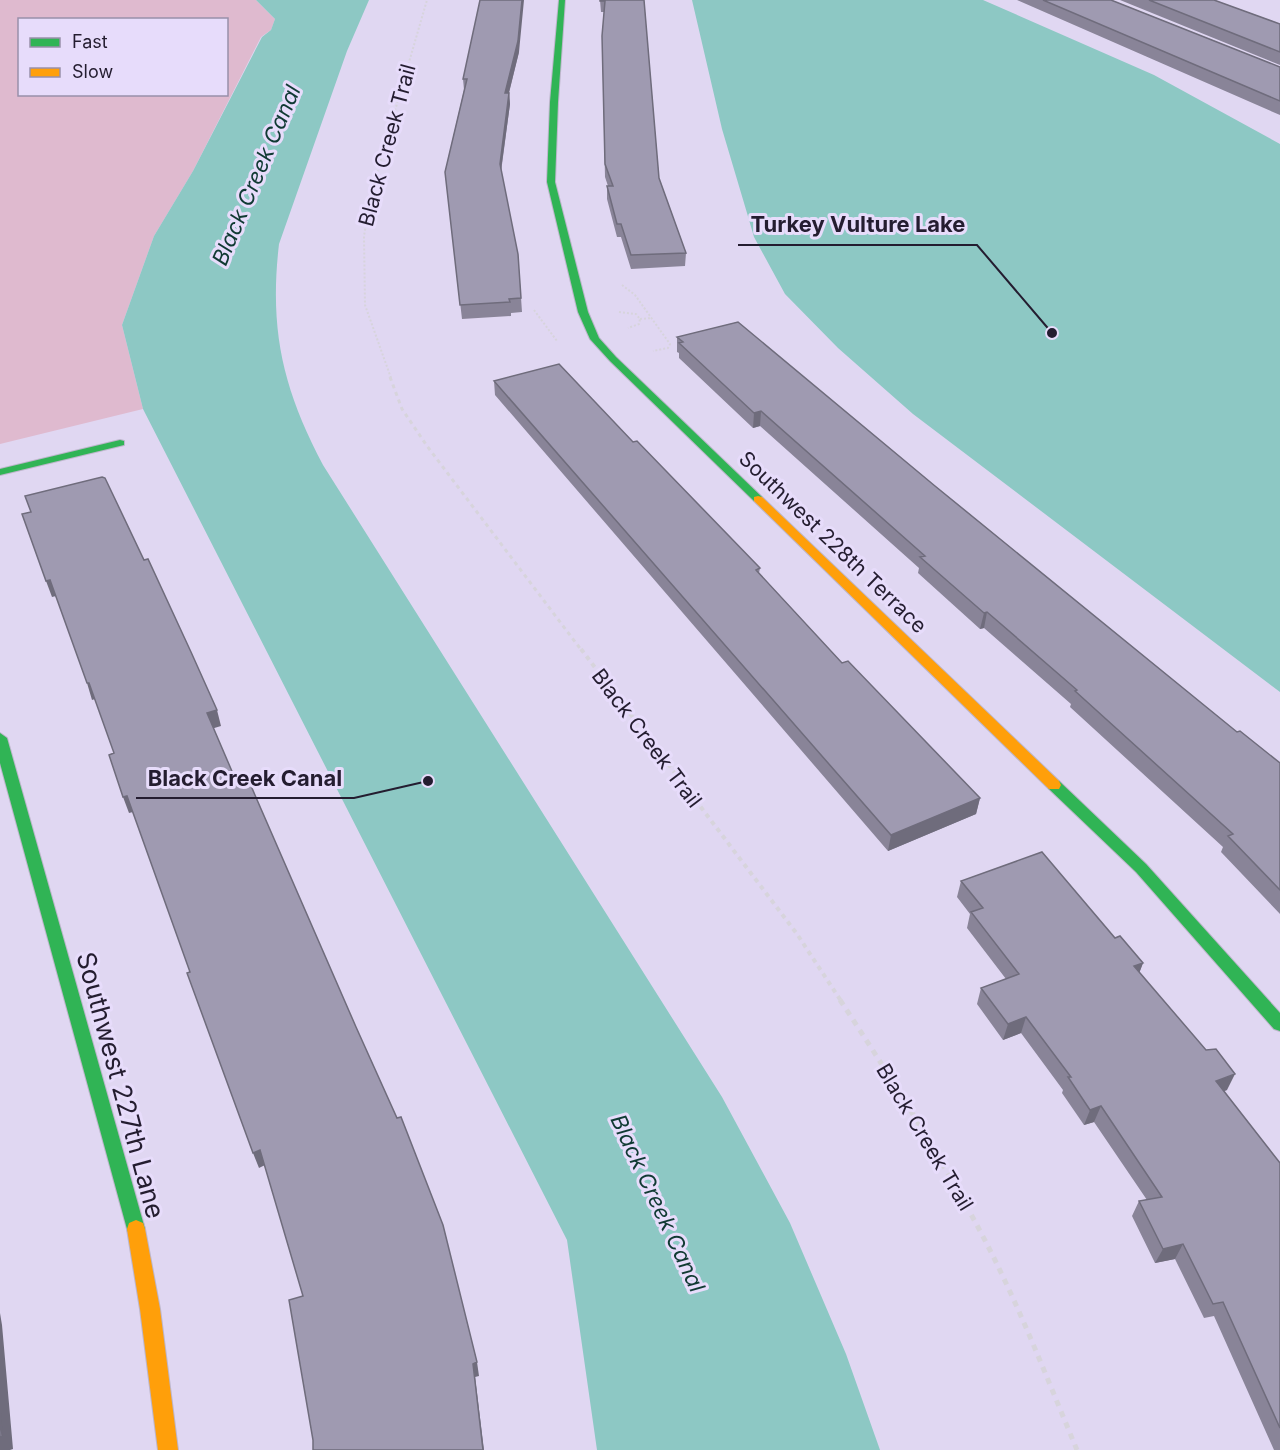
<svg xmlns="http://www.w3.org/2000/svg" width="1280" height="1450" viewBox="0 0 1280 1450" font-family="Inter,sans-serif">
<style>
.green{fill:#dfbacf;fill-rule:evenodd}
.water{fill:#8dc8c4}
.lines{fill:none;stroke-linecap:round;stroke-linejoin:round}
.fast-casing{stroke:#bdb6cb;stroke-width:2}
.slow-casing{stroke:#bdb6cb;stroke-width:2}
.path-far3{stroke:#d7d4dc;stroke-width:2;stroke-dasharray:2 2;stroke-linecap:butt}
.path-far2{stroke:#d7d4dc;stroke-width:3;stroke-dasharray:4 4;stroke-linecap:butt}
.path-far1{stroke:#d7d4dc;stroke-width:4;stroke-dasharray:4.5 4.5;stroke-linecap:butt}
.path{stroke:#d7d4dc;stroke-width:5;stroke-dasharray:6 6;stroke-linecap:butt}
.fast{fill:#30b455;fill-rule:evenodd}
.slow{fill:#ff9f0a;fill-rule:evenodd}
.wall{fill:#898498}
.shaded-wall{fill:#6f6c7c}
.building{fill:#9f9ab1;stroke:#6f6c7c;stroke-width:1.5}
.labels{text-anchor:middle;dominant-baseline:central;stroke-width:6;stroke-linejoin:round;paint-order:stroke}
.street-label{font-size:21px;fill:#241d30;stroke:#e7dcfb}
.water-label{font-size:22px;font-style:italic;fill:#103a33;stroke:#e7dcfb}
.near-street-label{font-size:26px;fill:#241d30;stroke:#e7dcfb}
.leader{fill:none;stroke:#241d30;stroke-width:2}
.callout-dot{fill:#241d30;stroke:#e7dcfb;stroke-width:2}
.callout-label{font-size:22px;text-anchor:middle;font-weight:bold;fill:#241d30;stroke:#e7dcfb;stroke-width:6;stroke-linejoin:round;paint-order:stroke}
</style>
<rect width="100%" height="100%" fill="#e0d7f2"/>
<path class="green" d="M 0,0 L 256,0 L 275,19 L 271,30 L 261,37 L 193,171 L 154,236 L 122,325 L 143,409 L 0,444 ZM 20,20 L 226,20 L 226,94 L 20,94 Z"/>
<path class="water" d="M 256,0 L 369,0 L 347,51 L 279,244 C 269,330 283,389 323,465 L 722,1097 L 790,1223 L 846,1354 L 880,1450 L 597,1450 L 567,1240 L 143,409 L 122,325 L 154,236 L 193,171 L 262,37 L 271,30 L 275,19 Z
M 692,0 L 983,0 L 1154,75 L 1280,144 L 1280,692 L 913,414 L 838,348 L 785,294 L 754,237 L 747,213 L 722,129 Z"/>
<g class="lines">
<defs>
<path id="fast" d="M 559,0 L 565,0 L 558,102 L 555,182 L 588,312 L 599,338 L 616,357 L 762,497 L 762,501 L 754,501 L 610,361 L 590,339 L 578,312 L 547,182 L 550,102 Z
M 120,440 L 124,441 L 124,445 L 0,475 L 0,469 Z
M 0,733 L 7,738 L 145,1229 L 143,1235 L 136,1238 L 129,1235 L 127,1229 L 0,763 Z
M 1054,780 L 1059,781 L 1146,864 L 1280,1013 L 1280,1031 L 1274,1029 L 1136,872 L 1049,789 L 1047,785 L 1049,781 Z"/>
<path id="slow" d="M 758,496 L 762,497 L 1059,781 L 1061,785 L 1059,789 L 1049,789 L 754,501 L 754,497 Z
M 136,1220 L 143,1223 L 145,1229 L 160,1309 L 178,1450 L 158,1450 L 140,1309 L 127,1229 L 129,1223 Z"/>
</defs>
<use href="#fast" class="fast-casing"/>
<use href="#slow" class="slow-casing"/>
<path class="path-far3" d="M 622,285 L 635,295 L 670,344 L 668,348 L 653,351
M 534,310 L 557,341
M 619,312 L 636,314 L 640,319 L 639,324 L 628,328
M 640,319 L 652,318
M 391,378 L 365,305 L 364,236 L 372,190 L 427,0"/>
<path class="path-far2" d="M 390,377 L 402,409 L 427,446 L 582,651"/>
<path class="path-far1" d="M 581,649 L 797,934 L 841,1001"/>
<path class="path" d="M 840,1000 C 889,1074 937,1151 979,1229 C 1017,1300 1046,1376 1077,1450"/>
<use href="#fast" class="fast"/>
<use href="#slow" class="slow"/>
</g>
<path class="wall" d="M 600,0 L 644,0 L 659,178 L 686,253 L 685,266 L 631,269 L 621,237 L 617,237 L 607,199 L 607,186 L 608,186 L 605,177 L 602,36 L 604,12 L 601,12 Z
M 1017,0 L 1111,0 L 1280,67 L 1280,115 Z
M 1120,0 L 1214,0 L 1280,24 L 1280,65 Z
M 519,52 L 509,93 L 510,104 L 501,172 L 518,254 L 522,312 L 511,313 L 511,316 L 462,319 L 445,172 L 464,90 L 463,79 Z
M 677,337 L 935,486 L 1237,732 L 1280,763 L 1280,914 L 1221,852 L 1223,847 L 1070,707 L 1071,704 L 984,628 L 980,629 L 918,573 L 919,568 L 760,426 L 753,428 L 679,358 L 679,353 L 677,352 Z
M 494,381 L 633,442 L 760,568 L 759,573 L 842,663 L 980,798 L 976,814 L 888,851 L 495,395 Z
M 961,881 L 1115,938 L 1143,963 L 1139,973 L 1227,1090 L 1224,1091 L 1280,1163 L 1280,1450 L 1274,1450 L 1214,1316 L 1204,1318 L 1175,1259 L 1155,1263 L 1132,1216 L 1139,1201 L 1147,1200 L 1094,1122 L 1084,1125 L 1062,1093 L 1063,1090 L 1021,1033 L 1003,1040 L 977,1004 L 981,988 L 1006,979 L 967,928 L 970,914 L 957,897 Z"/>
<path class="shaded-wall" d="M 522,0 L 524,0 L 519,52 L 506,104 L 505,93 Z
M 509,93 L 510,104 L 500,177 L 500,164 Z
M 761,411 L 760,426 L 753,428 L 754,413 Z
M 50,580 L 56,596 L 52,597 L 46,581 Z
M 987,612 L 984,628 L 980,629 L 984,613 Z
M 87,683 L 89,683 L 95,699 L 92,700 Z
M 217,710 L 221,726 L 211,729 L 207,713 Z
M 127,796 L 133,812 L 129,813 L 123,797 Z
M 980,798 L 976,814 L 888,851 L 891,835 Z
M 1143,963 L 1137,979 L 1134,966 Z
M 1026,1017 L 1021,1033 L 1003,1040 L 1008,1024 Z
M 1235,1074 L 1227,1090 L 1208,1097 L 1216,1081 Z
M 1101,1106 L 1094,1122 L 1084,1125 L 1090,1110 Z
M 260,1150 L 265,1165 L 259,1168 L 253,1153 Z
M 1183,1244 L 1175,1259 L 1155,1263 L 1163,1249 Z
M 0,1313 L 2,1325 L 13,1449 L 10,1450 L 0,1450 Z
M 477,1362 L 479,1376 L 475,1377 L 484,1450 L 483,1450 L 473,1364 Z"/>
<path class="building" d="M 480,0 L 522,0 L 518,41 L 505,93 L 509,93 L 500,164 L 518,254 L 521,298 L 509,299 L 510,302 L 460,305 L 445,172 L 467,79 L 463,79 Z
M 600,0 L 644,0 L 659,178 L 686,253 L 631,255 L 621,224 L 617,224 L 607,186 L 613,186 L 605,164 L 602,36 L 605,1 L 600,1 Z
M 1043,0 L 1111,0 L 1280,67 L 1280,101 Z
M 1149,0 L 1214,0 L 1280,24 L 1280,52 Z
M 738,322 L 935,486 L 1237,732 L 1240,731 L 1280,763 L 1280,890 L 1228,836 L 1233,834 L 1075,691 L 1077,690 L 987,612 L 984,613 L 920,557 L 925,556 L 761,411 L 754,413 L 679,343 L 683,342 L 677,337 Z
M 559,364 L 633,442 L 637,441 L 760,568 L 756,570 L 842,663 L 848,661 L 980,798 L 891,835 L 494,381 Z
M 102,477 L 105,478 L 144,560 L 148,559 L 191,652 L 217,710 L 207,713 L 237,783 L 248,779 L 356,1027 L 397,1118 L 401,1117 L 443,1225 L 477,1362 L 473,1364 L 483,1450 L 313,1450 L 313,1440 L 289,1300 L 303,1296 L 260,1150 L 253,1153 L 187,973 L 190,972 L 127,796 L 123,797 L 109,755 L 114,753 L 89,683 L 87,683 L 50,580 L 46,581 L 22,514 L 31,512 L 25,496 Z
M 1042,852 L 1115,938 L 1120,936 L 1143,963 L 1134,966 L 1206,1050 L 1216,1049 L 1235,1074 L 1216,1081 L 1280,1163 L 1280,1428 L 1223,1302 L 1213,1304 L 1183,1244 L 1163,1249 L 1139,1201 L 1162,1197 L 1101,1106 L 1090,1110 L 1068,1077 L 1071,1077 L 1026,1017 L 1008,1024 L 981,988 L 1019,974 L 971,912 L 983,908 L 961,881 Z
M 0,1410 L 2,1436 L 0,1437 Z"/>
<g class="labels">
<g class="street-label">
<text transform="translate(387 145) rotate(-75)">Black Creek Trail</text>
<text transform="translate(833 542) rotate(44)">Southwest 228th Terrace</text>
<text transform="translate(647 738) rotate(53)">Black Creek Trail</text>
<text transform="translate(925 1137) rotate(59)">Black Creek Trail</text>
</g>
<g class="water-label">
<text transform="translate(256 175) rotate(-67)">Black Creek Canal</text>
<text transform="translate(658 1203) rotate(65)">Black Creek Canal</text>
</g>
<g class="near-street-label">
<text transform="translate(121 1085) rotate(75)">Southwest 227th Lane</text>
</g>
</g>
<path class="leader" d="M1052 333L977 245H738M428 781L354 798H136"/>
<g class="callout-dot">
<circle cx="1052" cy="333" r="6"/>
<circle cx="428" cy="781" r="6"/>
</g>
<g class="callout-label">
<text x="858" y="232">Turkey Vulture Lake</text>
<text x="245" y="786">Black Creek Canal</text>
</g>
<rect x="18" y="18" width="210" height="78" fill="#e7dcfb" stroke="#9990aa" stroke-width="1.5"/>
<rect x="30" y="38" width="30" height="9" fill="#30b455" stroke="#9990aa" stroke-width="1.5"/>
<text x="72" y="48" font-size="18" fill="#241d30">Fast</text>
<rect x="30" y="68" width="30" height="9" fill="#ff9f0a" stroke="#9990aa" stroke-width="1.5"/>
<text x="72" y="78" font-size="18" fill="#241d30">Slow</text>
</svg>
